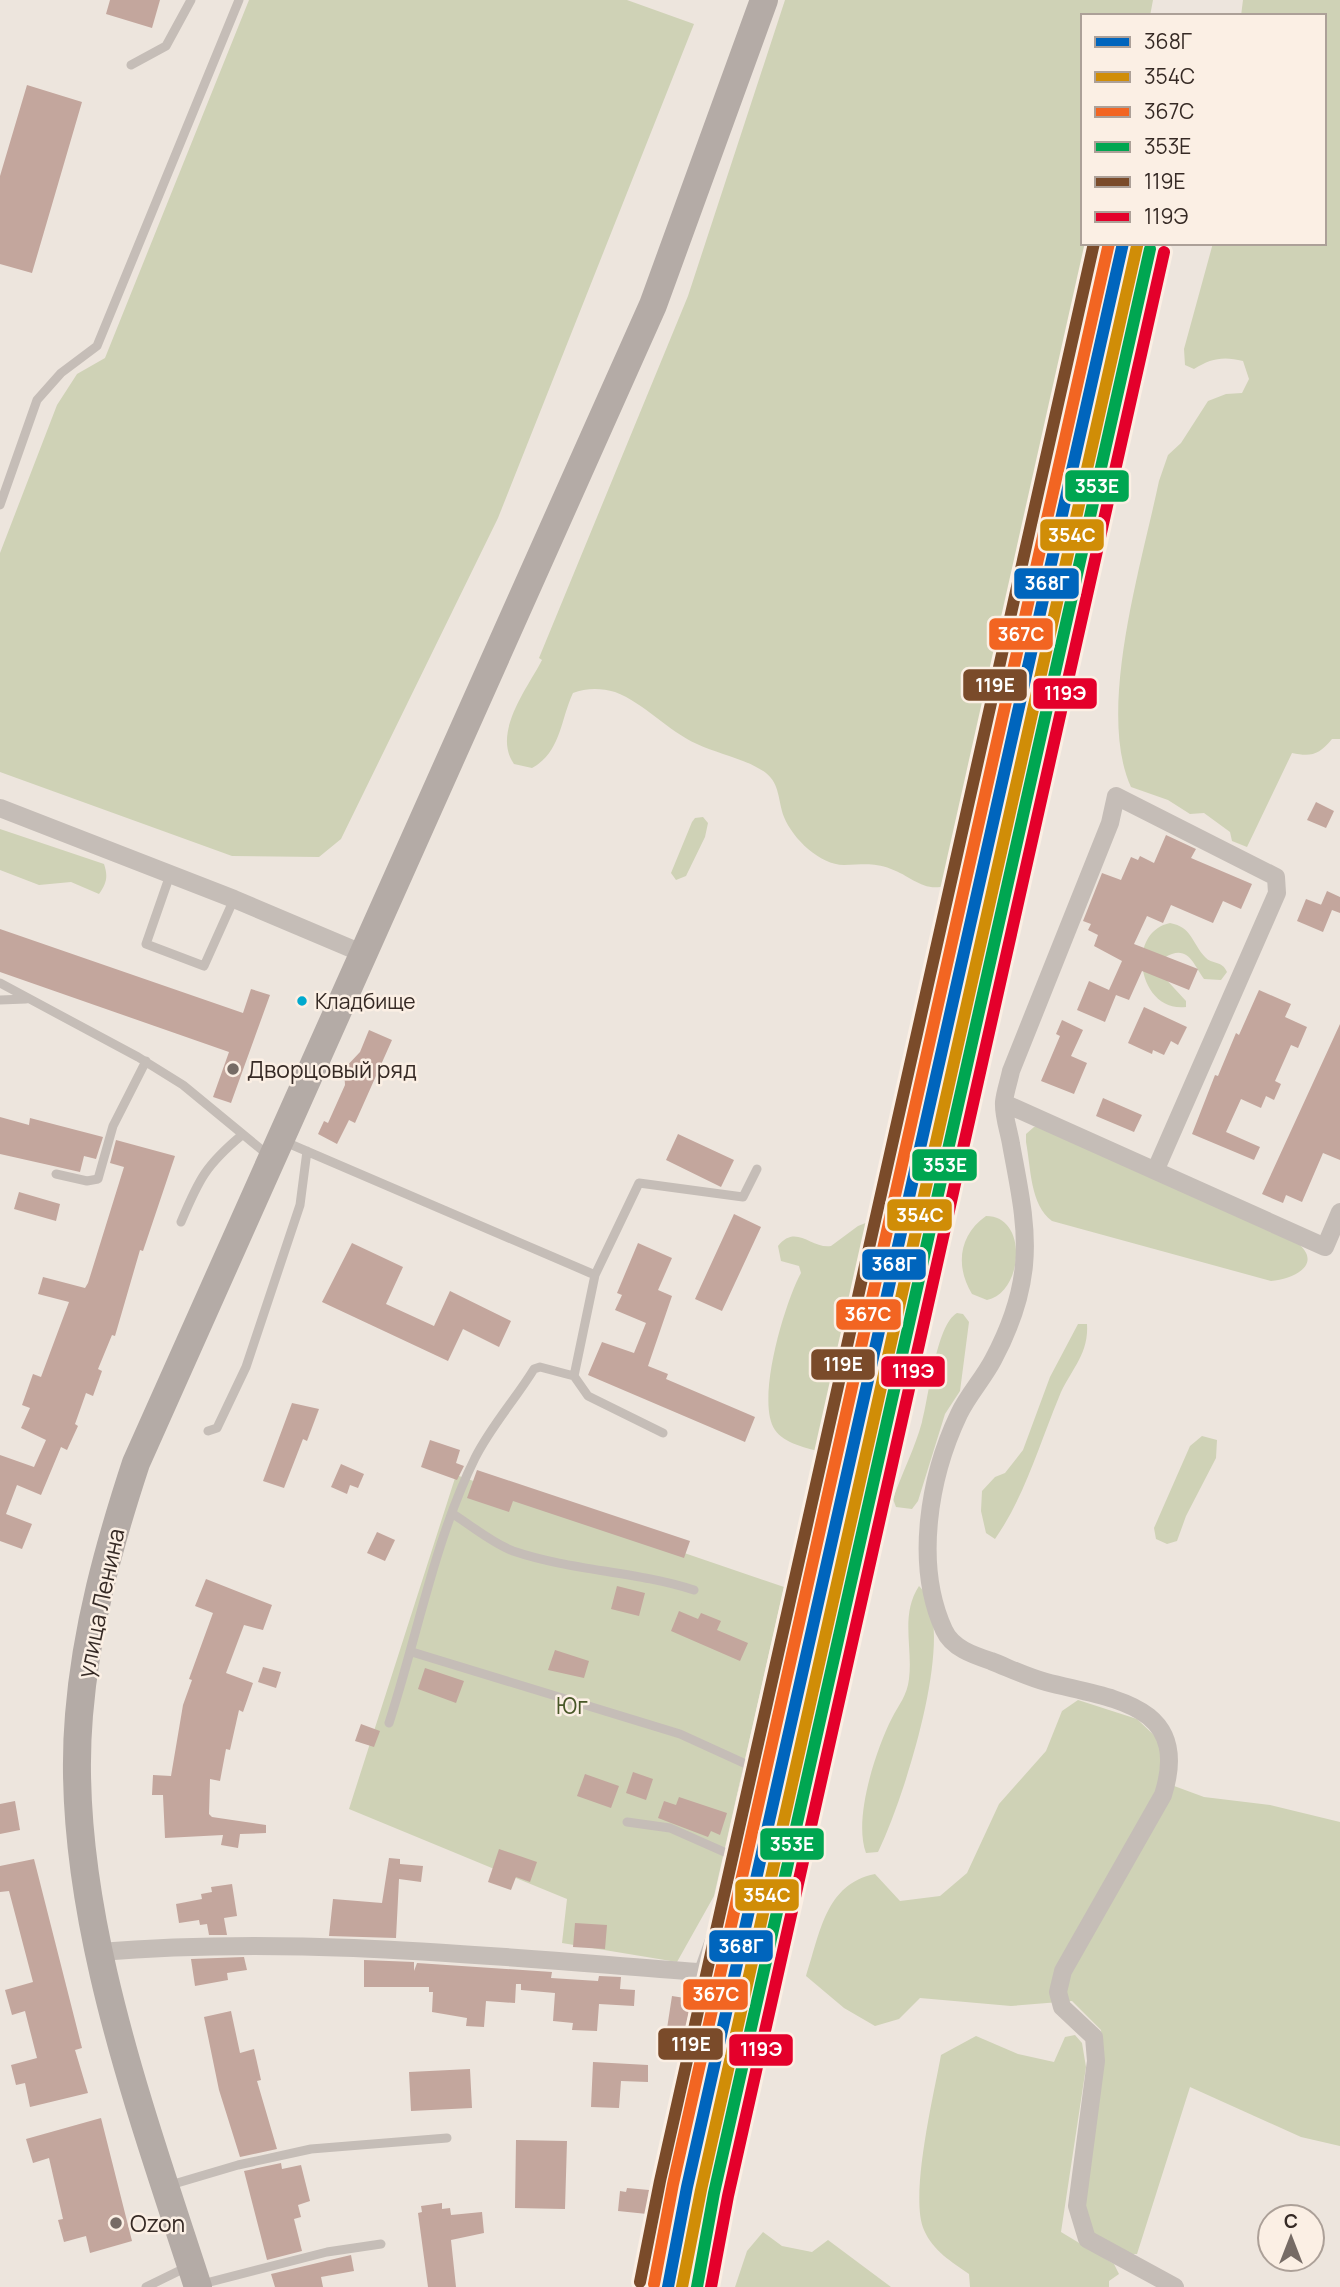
<svg xmlns="http://www.w3.org/2000/svg" width="1340" height="2287" viewBox="0 0 1340 2287" font-family="Manrope,sans-serif">
<style>
.green{fill:#cfd2b6}
.building{fill:#c3a69d}
.lines{fill:none;stroke-linecap:round;stroke-linejoin:round}
.lane{stroke:#c5bdb7;stroke-width:9}
.street{stroke:#c5bdb7;stroke-width:18}
.primary{stroke:#b4aba6;stroke-width:28}
.rail-1-casing{stroke:#fbefe4;stroke-width:18}
.rail-2-casing{stroke:#fbefe4;stroke-width:18}
.rail-3-casing{stroke:#fbefe4;stroke-width:18}
.rail-4-casing{stroke:#fbefe4;stroke-width:18}
.rail-5-casing{stroke:#fbefe4;stroke-width:18}
.rail-6-casing{stroke:#fbefe4;stroke-width:18}
.rail-1{stroke:#0065bd;stroke-width:12}
.rail-2{stroke:#d08d07;stroke-width:12}
.rail-3{stroke:#f26522;stroke-width:12}
.rail-4{stroke:#00a651;stroke-width:12}
.rail-5{stroke:#7a4b2a;stroke-width:12}
.rail-6{stroke:#e4002b;stroke-width:12}
.bus-dot{fill:#00a9ce;stroke:#fbefe4;stroke-width:2.5}
.poi-dot{fill:#766b65;stroke:#fbefe4;stroke-width:2.5}
.labels{text-anchor:middle;dominant-baseline:central;stroke-width:5;stroke-linejoin:round;paint-order:stroke}
.bus-label{font-size:21px;fill:#362a25;stroke:#fbefe4;text-anchor:start}
.poi-label{font-size:23px;fill:#362a25;stroke:#fbefe4;text-anchor:start}
.street-label{font-size:23px;fill:#362a25;stroke:#fbefe4}
.park-label{font-size:23px;fill:#485727;stroke:#fbefe4}
.line-badge{stroke:#fbefe4;stroke-width:2.5}
.badge-label{font-size:19px;text-anchor:middle;font-weight:bold;fill:#fff}
</style>
<rect width="100%" height="100%" fill="#ede5dd"/>
<path class="green" d="M 249,0 L 627,0 L 694,24 L 498,518 L 341,839 L 319,857 L 232,856 L 0,772 L 0,553 L 57,405 L 77,374 L 105,358 Z
M 785,0 L 1153,0 L 1150,16 L 1083,16 L 1083,243 L 1112,243 L 975,848 L 970,852 L 965,850 L 964,840 L 959,838 C 960,857 955,869 945,886 C 923,892 911,876 891,869 C 872,862 863,865 844,865 C 820,865 793,839 784,817 C 778,801 780,784 766,773 C 747,759 718,754 697,744 C 668,731 644,703 615,692 C 601,688 586,688 573,693 C 560,721 561,752 532,768 L 514,764 C 492,733 527,689 542,660 L 539,658 L 688,296 Z
M 1243,0 L 1340,0 L 1340,739 L 1332,739 C 1319,755 1311,757 1292,753 L 1247,847 L 1232,841 L 1230,832 L 1204,813 L 1190,814 L 1168,800 L 1131,787 C 1096,711 1142,563 1159,481 L 1168,455 L 1181,443 L 1208,401 L 1226,394 L 1242,393 L 1249,379 L 1243,361 C 1224,356 1211,358 1194,369 L 1185,365 L 1184,349 L 1213,243 L 1324,243 L 1324,16 L 1241,16 Z
M 703,817 L 708,823 L 705,837 L 686,876 L 676,880 L 671,873 L 692,822 L 695,818 Z
M 0,829 L 104,864 C 108,876 107,883 99,894 L 71,882 L 39,885 L 0,870 Z
M 1170,923 C 1192,927 1192,943 1205,957 C 1212,965 1222,960 1227,972 L 1221,980 L 1204,979 C 1193,964 1188,943 1164,958 L 1162,975 L 1186,1001 L 1186,1007 C 1139,1013 1124,933 1170,923 Z
M 900,1113 L 908,1116 L 910,1126 L 837,1438 L 829,1452 L 823,1452 C 809,1449 783,1443 775,1430 C 755,1401 785,1302 801,1273 L 799,1266 L 781,1261 L 778,1246 C 796,1223 811,1249 831,1246 L 858,1226 L 873,1220 Z
M 1034,1127 L 1040,1127 L 1295,1241 C 1325,1263 1295,1279 1271,1281 L 1052,1221 C 1030,1205 1031,1168 1026,1142 L 1026,1134 Z
M 986,1216 C 1029,1216 1023,1293 987,1300 L 972,1294 C 955,1266 959,1235 986,1216 Z
M 957,1313 L 963,1314 L 969,1322 L 960,1391 L 945,1414 L 918,1501 L 912,1509 L 896,1507 L 893,1499 C 902,1473 915,1448 922,1422 C 929,1397 936,1325 957,1313 Z
M 1078,1324 L 1087,1324 C 1089,1355 1070,1370 1059,1397 C 1039,1445 1025,1496 995,1539 L 986,1533 L 981,1511 L 982,1491 L 995,1477 L 1005,1473 L 1023,1450 L 1050,1377 Z
M 1202,1436 L 1217,1440 L 1216,1458 L 1186,1516 L 1177,1541 L 1167,1544 L 1156,1539 L 1154,1528 L 1190,1446 Z
M 456,1475 L 784,1587 L 714,1896 L 677,1962 L 562,1943 L 567,1899 L 349,1809 Z
M 919,1586 C 962,1625 901,1806 878,1852 L 866,1853 C 853,1819 876,1749 892,1718 C 899,1704 907,1696 909,1679 C 913,1647 900,1615 919,1586 Z
M 1078,1700 L 1137,1719 L 1158,1739 L 1166,1783 L 1204,1797 L 1270,1805 L 1340,1822 L 1340,2146 L 1301,2137 L 1190,2087 L 1137,2254 L 1128,2254 L 1094,2236 L 1082,2203 L 1103,2059 L 1101,2030 L 1072,2001 L 1011,2006 L 920,1998 L 899,2019 L 875,2026 L 844,2008 L 806,1976 C 820,1934 825,1884 875,1874 L 900,1901 L 940,1896 L 967,1873 L 999,1804 L 1046,1751 L 1062,1711 Z
M 1075,2035 L 1082,2043 L 1086,2067 L 1061,2232 L 1114,2264 L 1119,2274 L 1109,2281 L 1109,2287 L 970,2287 L 969,2274 C 952,2262 933,2251 924,2230 C 909,2197 934,2094 941,2055 L 976,2036 L 1018,2054 L 1054,2062 L 1065,2037 Z
M 763,2232 L 782,2246 L 812,2252 L 828,2240 L 891,2287 L 735,2287 L 747,2251 Z"/>
<path class="building" d="M 110,0 L 160,0 L 152,28 L 106,14 Z
M 27,85 L 82,102 L 32,273 L 0,264 L 0,176 Z
M 1316,802 L 1334,811 L 1326,828 L 1307,820 Z
M 1166,835 L 1196,849 L 1191,858 L 1252,884 L 1241,909 L 1223,901 L 1213,923 L 1171,905 L 1163,923 L 1147,916 L 1134,944 L 1198,969 L 1189,990 L 1142,971 L 1129,1000 L 1116,995 L 1105,1022 L 1077,1010 L 1089,981 L 1109,990 L 1122,961 L 1094,946 L 1098,935 L 1088,930 L 1091,924 L 1083,921 L 1102,873 L 1121,880 L 1131,857 L 1138,860 L 1140,856 L 1154,863 Z
M 1327,891 L 1340,897 L 1340,913 L 1332,910 L 1323,932 L 1297,921 L 1306,899 L 1327,907 L 1321,905 Z
M 0,929 L 243,1013 L 251,989 L 270,995 L 231,1103 L 213,1097 L 229,1052 L 0,972 Z
M 1259,990 L 1291,1004 L 1285,1017 L 1307,1027 L 1298,1048 L 1291,1045 L 1275,1081 L 1281,1084 L 1274,1100 L 1266,1096 L 1261,1108 L 1241,1099 L 1226,1132 L 1260,1147 L 1254,1160 L 1192,1134 L 1215,1075 L 1218,1076 L 1236,1033 L 1239,1035 Z
M 1144,1007 L 1187,1027 L 1178,1045 L 1171,1041 L 1164,1055 L 1153,1050 L 1152,1054 L 1128,1043 Z
M 1062,1020 L 1083,1030 L 1071,1056 L 1087,1063 L 1074,1094 L 1041,1081 L 1060,1036 L 1056,1034 Z
M 1340,1024 L 1340,1160 L 1323,1153 L 1302,1202 L 1286,1195 L 1283,1203 L 1262,1194 Z
M 369,1030 L 392,1040 L 355,1123 L 349,1120 L 337,1144 L 318,1134 L 324,1121 L 328,1123 L 345,1085 L 344,1069 L 360,1052 Z
M 1103,1098 L 1142,1115 L 1134,1132 L 1096,1116 Z
M 0,1117 L 29,1125 L 30,1118 L 103,1137 L 96,1159 L 84,1156 L 80,1172 L 0,1154 Z
M 678,1134 L 734,1160 L 721,1187 L 666,1160 Z
M 116,1140 L 175,1156 L 143,1251 L 140,1250 L 115,1336 L 112,1335 L 98,1369 L 102,1371 L 93,1396 L 86,1393 L 75,1424 L 78,1426 L 67,1450 L 61,1447 L 41,1495 L 17,1485 L 6,1514 L 32,1524 L 22,1549 L 0,1541 L 0,1455 L 34,1467 L 46,1440 L 21,1428 L 30,1408 L 22,1405 L 33,1374 L 41,1377 L 69,1302 L 38,1294 L 43,1277 L 85,1288 L 88,1283 L 124,1167 L 110,1163 Z
M 19,1192 L 60,1204 L 56,1221 L 14,1209 Z
M 734,1214 L 761,1227 L 722,1311 L 695,1299 Z
M 352,1243 L 403,1267 L 386,1304 L 434,1326 L 450,1291 L 511,1321 L 499,1347 L 463,1329 L 448,1361 L 322,1302 Z
M 638,1243 L 672,1258 L 658,1290 L 672,1296 L 648,1366 L 668,1374 L 666,1379 L 755,1417 L 745,1442 L 588,1375 L 602,1342 L 634,1353 L 646,1323 L 615,1310 L 622,1295 L 617,1293 Z
M 292,1403 L 319,1409 L 307,1441 L 303,1439 L 284,1488 L 263,1481 Z
M 430,1440 L 460,1450 L 456,1463 L 464,1466 L 457,1480 L 421,1467 Z
M 341,1464 L 364,1474 L 358,1488 L 350,1485 L 347,1494 L 331,1487 Z
M 477,1470 L 690,1541 L 684,1558 L 513,1501 L 509,1512 L 467,1498 Z
M 377,1532 L 395,1540 L 385,1561 L 367,1553 Z
M 206,1579 L 272,1605 L 263,1630 L 244,1625 L 226,1673 L 253,1683 L 243,1712 L 239,1710 L 230,1750 L 226,1749 L 220,1781 L 210,1779 L 209,1814 L 212,1817 L 266,1825 L 266,1833 L 240,1834 L 238,1848 L 221,1845 L 223,1835 L 165,1838 L 163,1795 L 152,1795 L 153,1775 L 171,1776 L 183,1705 L 192,1680 L 189,1679 L 213,1613 L 195,1606 Z
M 617,1586 L 645,1593 L 639,1616 L 611,1609 Z
M 679,1611 L 698,1619 L 701,1613 L 721,1621 L 717,1630 L 748,1643 L 740,1661 L 671,1631 Z
M 555,1650 L 589,1661 L 584,1678 L 548,1670 Z
M 263,1667 L 281,1672 L 276,1688 L 258,1682 Z
M 425,1668 L 464,1681 L 456,1703 L 418,1689 Z
M 361,1724 L 380,1731 L 374,1747 L 355,1741 Z
M 633,1772 L 653,1779 L 646,1800 L 626,1793 Z
M 585,1774 L 619,1786 L 611,1808 L 577,1796 Z
M 679,1797 L 727,1813 L 720,1835 L 711,1831 L 708,1837 L 658,1818 L 664,1801 L 676,1805 Z
M 15,1801 L 20,1830 L 0,1834 L 0,1804 Z
M 499,1849 L 537,1862 L 530,1882 L 516,1877 L 511,1890 L 488,1882 Z
M 389,1858 L 400,1859 L 400,1864 L 423,1866 L 421,1882 L 399,1879 L 396,1938 L 329,1936 L 333,1899 L 382,1903 Z
M 34,1859 L 82,2048 L 75,2050 L 88,2093 L 30,2107 L 25,2083 L 16,2085 L 11,2065 L 37,2058 L 25,2011 L 12,2015 L 5,1990 L 33,1982 L 9,1891 L 0,1892 L 0,1866 Z
M 232,1884 L 237,1916 L 224,1918 L 227,1935 L 209,1935 L 207,1924 L 200,1925 L 199,1920 L 179,1923 L 176,1904 L 202,1899 L 201,1894 L 212,1892 L 211,1887 Z
M 575,1923 L 607,1925 L 605,1949 L 573,1947 Z
M 244,1957 L 247,1970 L 227,1973 L 228,1980 L 195,1986 L 191,1959 Z
M 364,1960 L 414,1962 L 414,1971 L 417,1963 L 552,1972 L 551,1978 L 598,1981 L 599,1976 L 621,1977 L 620,1989 L 635,1990 L 634,2006 L 599,2004 L 597,2031 L 572,2030 L 573,2023 L 553,2021 L 555,1993 L 521,1990 L 521,1984 L 516,1984 L 515,2003 L 486,2001 L 484,2027 L 466,2026 L 467,2018 L 432,2012 L 433,1992 L 429,1992 L 429,1987 L 364,1987 Z
M 672,1996 L 691,1999 L 682,2051 L 664,2048 Z
M 231,2011 L 240,2053 L 254,2049 L 261,2080 L 257,2081 L 277,2149 L 240,2157 L 219,2090 L 204,2017 Z
M 593,2062 L 648,2065 L 648,2082 L 621,2081 L 619,2108 L 591,2107 Z
M 470,2069 L 472,2108 L 411,2111 L 409,2072 Z
M 101,2118 L 132,2241 L 90,2253 L 86,2236 L 64,2242 L 58,2220 L 63,2219 L 49,2158 L 33,2163 L 26,2139 Z
M 516,2140 L 567,2141 L 565,2209 L 515,2208 Z
M 281,2163 L 282,2169 L 301,2165 L 310,2201 L 298,2205 L 301,2217 L 294,2219 L 302,2251 L 267,2260 L 244,2171 Z
M 627,2188 L 649,2190 L 647,2214 L 618,2211 L 620,2191 L 626,2192 Z
M 442,2203 L 442,2209 L 450,2208 L 451,2215 L 482,2212 L 484,2233 L 451,2240 L 456,2287 L 428,2287 L 418,2213 L 422,2212 L 421,2206 Z
M 351,2255 L 354,2271 L 321,2277 L 323,2287 L 275,2287 L 271,2274 Z"/>
<g class="lines">
<path class="lane" d="M 131,65 L 166,46 L 191,0
M 0,505 L 37,400 L 61,373 L 97,346 L 239,0
M 170,875 L 146,944 L 204,966 L 234,899
M 0,983 L 138,1057 L 183,1085 L 268,1155
M 0,1000 L 26,999
M 283,1141 L 595,1275 L 639,1183 L 743,1197 L 757,1169
M 56,1174 L 87,1181 L 98,1179 L 113,1126 L 146,1061
M 181,1222 C 199,1179 206,1165 242,1135
M 595,1275 L 574,1376 L 588,1396 L 663,1433
M 208,1431 L 217,1428 L 246,1367 L 300,1205 L 307,1151
M 453,1514 C 472,1526 492,1543 513,1551 C 572,1571 635,1571 694,1590
M 412,1652 L 680,1734 L 748,1765 L 720,1910 L 698,1972 L 698,2005 L 659,2209
M 389,1723 C 417,1637 435,1539 475,1458 C 491,1426 515,1400 534,1369 L 540,1367 L 574,1376
M 627,1822 L 670,1828 L 731,1855
M 167,2186 L 238,2165 L 311,2149 L 447,2138
M 202,2284 L 327,2252 L 381,2244
M 146,2287 L 189,2266"/>
<path class="street" d="M 0,808 L 234,899 L 364,954
M 1004,1103 L 1325,1247 L 1340,1212
M 1156,1169 L 1277,893 L 1276,877 L 1116,796 L 1110,823 L 1011,1071 C 1009,1081 1005,1092 1004,1102 C 1003,1115 1009,1131 1011,1144 C 1018,1183 1028,1225 1024,1265 C 1021,1297 1008,1332 993,1360 C 983,1379 968,1395 959,1414 C 929,1477 914,1565 944,1630 C 952,1648 973,1655 991,1661 C 1009,1668 1027,1677 1046,1682 C 1111,1699 1192,1703 1163,1795 L 1063,1971 L 1058,1992 L 1062,2007 L 1094,2037 L 1096,2061 L 1077,2206 L 1087,2239 L 1175,2287
M 99,1952 C 299,1935 499,1957 698,1972"/>
<path class="primary" d="M 198,2287 C 141,2111 63,1902 79,1715 C 86,1628 109,1545 136,1463 L 653,305 L 764,0"/>
<defs>
<path id="rail-1" d="M 668,2287 L 687,2187 L 1123,243"/>
<path id="rail-2" d="M 682,2287 L 701,2190 L 1137,246"/>
<path id="rail-3" d="M 654,2284 L 673,2184 L 1109,243"/>
<path id="rail-4" d="M 697,2287 L 714,2193 L 1150,249"/>
<path id="rail-5" d="M 640,2282 L 660,2181 L 1094,243"/>
<path id="rail-6" d="M 711,2287 L 728,2196 L 1164,252"/>
</defs>
<use href="#rail-1" class="rail-1-casing"/>
<use href="#rail-2" class="rail-2-casing"/>
<use href="#rail-3" class="rail-3-casing"/>
<use href="#rail-4" class="rail-4-casing"/>
<use href="#rail-5" class="rail-5-casing"/>
<use href="#rail-6" class="rail-6-casing"/>
<use href="#rail-1" class="rail-1"/>
<use href="#rail-2" class="rail-2"/>
<use href="#rail-3" class="rail-3"/>
<use href="#rail-4" class="rail-4"/>
<use href="#rail-5" class="rail-5"/>
<use href="#rail-6" class="rail-6"/>
</g>
<circle class="bus-dot" cx="302" cy="1001" r="6"/>
<g class="poi-dot">
<circle cx="233" cy="1069" r="7"/>
<circle cx="116" cy="2223" r="7"/>
</g>
<g class="labels">
<g class="bus-label">
<text x="315" y="1001">Кладбище</text>
</g>
<g class="poi-label">
<text x="247" y="1069">Дворцовый ряд</text>
<text x="130" y="2223">Ozon</text>
</g>
<g class="street-label">
<text transform="translate(100 1603) rotate(-78)">улица Ленина</text>
</g>
<g class="park-label">
<text x="572" y="1705">Юг</text>
</g>
</g>
<g class="line-badge">
<rect x="1064" y="469" width="66" height="34" rx="7" fill="#00a651"/>
<rect x="1039" y="518" width="66" height="34" rx="7" fill="#d08d07"/>
<rect x="1013" y="567" width="67" height="33" rx="7" fill="#0065bd"/>
<rect x="988" y="617" width="66" height="34" rx="7" fill="#f26522"/>
<rect x="962" y="668" width="66" height="34" rx="7" fill="#7a4b2a"/>
<rect x="1032" y="677" width="66" height="33" rx="7" fill="#e4002b"/>
<rect x="911" y="1148" width="67" height="34" rx="7" fill="#00a651"/>
<rect x="886" y="1198" width="67" height="34" rx="7" fill="#d08d07"/>
<rect x="861" y="1248" width="66" height="33" rx="7" fill="#0065bd"/>
<rect x="835" y="1298" width="67" height="33" rx="7" fill="#f26522"/>
<rect x="810" y="1348" width="66" height="33" rx="7" fill="#7a4b2a"/>
<rect x="880" y="1355" width="66" height="33" rx="7" fill="#e4002b"/>
<rect x="759" y="1827" width="66" height="34" rx="7" fill="#00a651"/>
<rect x="734" y="1878" width="66" height="34" rx="7" fill="#d08d07"/>
<rect x="708" y="1929" width="66" height="34" rx="7" fill="#0065bd"/>
<rect x="682" y="1978" width="67" height="33" rx="7" fill="#f26522"/>
<rect x="657" y="2027" width="67" height="34" rx="7" fill="#7a4b2a"/>
<rect x="728" y="2033" width="66" height="34" rx="7" fill="#e4002b"/>
</g>
<g class="badge-label">
<text x="1097" y="493">353Е</text>
<text x="1072" y="542">354С</text>
<text x="1047" y="590">368Г</text>
<text x="1021" y="641">367С</text>
<text x="995" y="692">119Е</text>
<text x="1065" y="700">119Э</text>
<text x="945" y="1172">353Е</text>
<text x="920" y="1222">354С</text>
<text x="894" y="1271">368Г</text>
<text x="868" y="1321">367С</text>
<text x="843" y="1371">119Е</text>
<text x="913" y="1378">119Э</text>
<text x="792" y="1851">353Е</text>
<text x="767" y="1902">354С</text>
<text x="741" y="1953">368Г</text>
<text x="716" y="2001">367С</text>
<text x="691" y="2051">119Е</text>
<text x="761" y="2056">119Э</text>
</g>
<rect x="1081" y="14" width="245" height="231" fill="#fbefe4" stroke="#aca098" stroke-width="2"/>
<rect x="1095" y="37" width="35" height="10" fill="#0065bd" stroke="#aca098" stroke-width="2"/>
<text x="1144" y="49" font-size="21" fill="#362a25">368Г</text>
<rect x="1095" y="72" width="35" height="10" fill="#d08d07" stroke="#aca098" stroke-width="2"/>
<text x="1144" y="84" font-size="21" fill="#362a25">354С</text>
<rect x="1095" y="107" width="35" height="10" fill="#f26522" stroke="#aca098" stroke-width="2"/>
<text x="1144" y="119" font-size="21" fill="#362a25">367С</text>
<rect x="1095" y="142" width="35" height="10" fill="#00a651" stroke="#aca098" stroke-width="2"/>
<text x="1144" y="154" font-size="21" fill="#362a25">353Е</text>
<rect x="1095" y="177" width="35" height="10" fill="#7a4b2a" stroke="#aca098" stroke-width="2"/>
<text x="1144" y="189" font-size="21" fill="#362a25">119Е</text>
<rect x="1095" y="212" width="35" height="10" fill="#e4002b" stroke="#aca098" stroke-width="2"/>
<text x="1144" y="224" font-size="21" fill="#362a25">119Э</text>
<g transform="translate(1291 2238)"><circle r="33" fill="#fbefe4" stroke="#aca098" stroke-width="2"/>
<path d="M0-5L12 26L0 18L-12 26Z" fill="#766b65"/>
<text y="-10" font-size="19" font-weight="bold" text-anchor="middle" fill="#362a25">С</text>
</g>
</svg>
